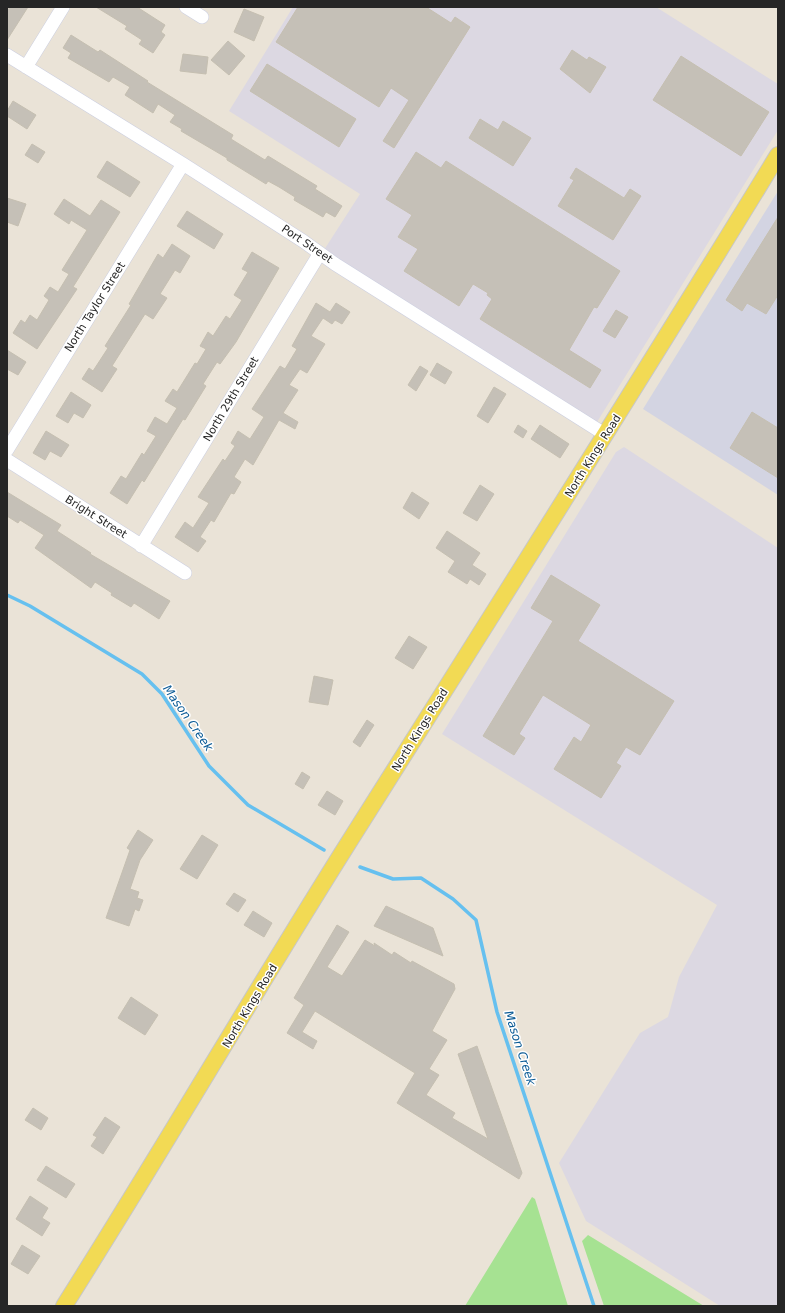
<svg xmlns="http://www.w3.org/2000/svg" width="785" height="1313" viewBox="0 0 785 1313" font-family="'DejaVu Sans',sans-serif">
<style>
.industrial{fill:#dcd8e2}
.airport{fill:#d3d4e2}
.green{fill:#a6e292}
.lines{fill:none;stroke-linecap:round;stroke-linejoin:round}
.stream{stroke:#66c0ef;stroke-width:3.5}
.building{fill:#c5c0b7;stroke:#c5bfb1}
.minor-casing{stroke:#cccfe0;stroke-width:14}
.major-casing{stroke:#c7c7c7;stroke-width:18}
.minor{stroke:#fff;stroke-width:13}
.major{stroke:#f2da54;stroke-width:16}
.labels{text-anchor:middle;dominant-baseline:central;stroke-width:3;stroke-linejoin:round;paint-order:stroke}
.street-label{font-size:11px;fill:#262626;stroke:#fff}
.water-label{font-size:12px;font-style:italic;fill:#0b5b96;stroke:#fff}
</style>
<rect width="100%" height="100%" fill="#eae3d7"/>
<path class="industrial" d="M 293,7 L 656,7 L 778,84 L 778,130 L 597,422 L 324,250 L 360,194 L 229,111 Z
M 624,447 L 778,548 L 778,1306 L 720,1306 L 586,1221 L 559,1163 L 640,1033 L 668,1017 L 679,977 L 717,905 L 442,734 L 616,452 Z"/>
<path class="airport" d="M 778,191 L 778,495 L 643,409 Z"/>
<path class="green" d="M 532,1197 L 535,1199 L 568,1306 L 465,1306 Z
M 588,1235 L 704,1306 L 604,1306 L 582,1241 Z"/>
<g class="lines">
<path class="stream" d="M 7,595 L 30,606 L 142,674 L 162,694 L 209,766 L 248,805 L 324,850
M 360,867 L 393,879 L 421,878 L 453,899 L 476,920 L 497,1012 L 594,1306"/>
</g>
<path class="building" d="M 10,7 L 28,7 L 7,40 L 7,11 Z
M 96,7 L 137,7 L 165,25 L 161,32 L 165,35 L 153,53 L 139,44 L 142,40 L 125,29 L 127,26 Z
M 298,7 L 426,7 L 451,23 L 455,17 L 470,27 L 394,148 L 383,141 L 409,100 L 391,88 L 379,107 L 276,42 Z
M 244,9 L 264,17 L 254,41 L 234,32 Z
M 71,35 L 98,52 L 100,50 L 148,81 L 147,82 L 233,135 L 231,139 L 265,160 L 268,156 L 317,186 L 315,189 L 342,206 L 335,217 L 326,212 L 323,217 L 294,200 L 295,197 L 279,187 L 268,181 L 266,184 L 227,160 L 227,158 L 181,131 L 182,129 L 170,122 L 175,115 L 158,104 L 153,113 L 125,95 L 130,87 L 113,77 L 109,82 L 68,58 L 71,53 L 63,48 Z
M 228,41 L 245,56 L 229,75 L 211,60 Z
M 572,50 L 587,60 L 589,57 L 606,67 L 590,93 L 560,69 Z
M 183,54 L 208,57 L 206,74 L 180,71 Z
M 681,56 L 769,112 L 741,156 L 653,100 Z
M 267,64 L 356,119 L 339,147 L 250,91 Z
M 13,101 L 36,115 L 27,129 L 7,116 L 7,111 Z
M 480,119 L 498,130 L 503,121 L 531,138 L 513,166 L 469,138 Z
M 32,144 L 45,152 L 38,163 L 25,155 Z
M 416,152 L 441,168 L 446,161 L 620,271 L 597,308 L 594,307 L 569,350 L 601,370 L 590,388 L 480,319 L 492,299 L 487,295 L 488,293 L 473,284 L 459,306 L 404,271 L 418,249 L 398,237 L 412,215 L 386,199 Z
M 107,161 L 140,182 L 130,197 L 97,177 Z
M 576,168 L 624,198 L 630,189 L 641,196 L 613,240 L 558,206 L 574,180 L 570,178 Z
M 7,198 L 26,204 L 18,226 L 7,222 Z
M 64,199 L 90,216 L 101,200 L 120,212 L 73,287 L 77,289 L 37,349 L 13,333 L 21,320 L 25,323 L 30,315 L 37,320 L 49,300 L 44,296 L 50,287 L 58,292 L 69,274 L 62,270 L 87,230 L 71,220 L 69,224 L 54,214 Z
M 187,211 L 223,234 L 214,249 L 177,226 Z
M 778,217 L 778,295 L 766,314 L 747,303 L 742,311 L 726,300 Z
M 172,244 L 190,256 L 180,273 L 175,270 L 160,294 L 167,298 L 153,319 L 145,314 L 112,366 L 117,369 L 102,392 L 82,379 L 89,368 L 93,371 L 108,348 L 105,346 L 131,305 L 129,304 L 158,254 L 163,258 Z
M 252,252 L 279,268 L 236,342 L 220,364 L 217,362 L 203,384 L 206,386 L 185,420 L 183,419 L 144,482 L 142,480 L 127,504 L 110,493 L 121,476 L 126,479 L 142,453 L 144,455 L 156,436 L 147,431 L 155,417 L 167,424 L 177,408 L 165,401 L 173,389 L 177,392 L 195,363 L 197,364 L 206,349 L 200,346 L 208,332 L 213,336 L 226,316 L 230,319 L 242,300 L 234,295 L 248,272 L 242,269 Z
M 316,303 L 330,312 L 336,303 L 350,312 L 342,324 L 335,320 L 332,324 L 323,318 L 311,336 L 325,344 L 307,373 L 300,369 L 289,385 L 298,390 L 283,413 L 298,422 L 295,429 L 279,420 L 253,465 L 245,459 L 234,477 L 241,482 L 234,494 L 231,493 L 214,522 L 211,520 L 200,537 L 206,541 L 198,552 L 175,537 L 185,522 L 193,528 L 209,503 L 198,497 L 223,459 L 225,461 L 235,446 L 231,443 L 238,431 L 250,439 L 264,417 L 252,409 L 280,366 L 285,369 L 297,349 L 292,346 Z
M 616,310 L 628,317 L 615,338 L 603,331 Z
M 7,350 L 26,362 L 18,375 L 7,369 Z
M 437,363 L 452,372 L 445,384 L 430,375 Z
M 420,366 L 428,371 L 416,391 L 408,385 Z
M 494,387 L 506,394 L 488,423 L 477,416 Z
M 71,392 L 91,405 L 83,418 L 74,413 L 68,423 L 56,416 Z
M 752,412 L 778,428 L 778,478 L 730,448 Z
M 518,425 L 527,431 L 523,438 L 514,432 Z
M 540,425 L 569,444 L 560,458 L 531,439 Z
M 46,431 L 69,445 L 61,457 L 50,451 L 45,460 L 33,453 Z
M 480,485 L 494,494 L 477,521 L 463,513 Z
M 7,492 L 61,525 L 57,531 L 91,553 L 90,554 L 170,601 L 159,619 L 134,603 L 131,607 L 111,595 L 112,593 L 95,582 L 91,588 L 35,548 L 44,535 L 20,520 L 18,523 L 7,516 Z
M 412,492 L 429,503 L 419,519 L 403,508 Z
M 447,531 L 480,553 L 472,565 L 486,574 L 479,585 L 470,579 L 467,584 L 448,572 L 455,561 L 436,548 Z
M 551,575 L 600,605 L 578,641 L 674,701 L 640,755 L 626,747 L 616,763 L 621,766 L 601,798 L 554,769 L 574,737 L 581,742 L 591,725 L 543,695 L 519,734 L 525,738 L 514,755 L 483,736 L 553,621 L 531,608 Z
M 409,636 L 427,647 L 413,669 L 395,658 Z
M 314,676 L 333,680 L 328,705 L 309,702 Z
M 367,720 L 374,725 L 360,747 L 353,742 Z
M 302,772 L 310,777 L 303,789 L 295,784 Z
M 327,791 L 343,801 L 335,815 L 318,805 Z
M 138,830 L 153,840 L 140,860 L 130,889 L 139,892 L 137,898 L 143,900 L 139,911 L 135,909 L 129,926 L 106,918 L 130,850 L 127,848 Z
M 202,835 L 218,845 L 197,879 L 180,869 Z
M 234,893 L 246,900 L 238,912 L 226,904 Z
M 386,906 L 433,928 L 443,956 L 374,926 Z
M 253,911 L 272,923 L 264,937 L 244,925 Z
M 337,925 L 349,932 L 327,967 L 342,976 L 365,940 L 375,946 L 374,943 L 392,955 L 394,952 L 411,963 L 412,961 L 454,984 L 455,989 L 432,1031 L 447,1040 L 429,1069 L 439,1075 L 426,1095 L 455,1113 L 452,1118 L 488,1139 L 458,1054 L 477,1046 L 522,1173 L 519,1179 L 397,1103 L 415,1073 L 315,1011 L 302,1032 L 317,1041 L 313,1049 L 287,1033 L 304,1005 L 294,998 Z
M 131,997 L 158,1015 L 145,1035 L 118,1018 Z
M 33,1108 L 48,1118 L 41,1130 L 25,1120 Z
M 105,1117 L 120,1127 L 103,1154 L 91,1146 L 97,1137 L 93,1135 Z
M 46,1166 L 75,1184 L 66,1198 L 37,1180 Z
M 30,1196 L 48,1208 L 42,1218 L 50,1223 L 42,1236 L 16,1219 Z
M 22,1245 L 40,1256 L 28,1274 L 11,1264 Z"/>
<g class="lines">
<defs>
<path id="minor" d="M 186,7 L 202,17
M 7,55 L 183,164 L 303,241 L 335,264 L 606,435
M 26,67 L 63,7
M 7,450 L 183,164
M 7,460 L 185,573
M 141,546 L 320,253"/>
<path id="major" d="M 64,1306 C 161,1153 252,996 349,842 C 493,614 637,386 778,155"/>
</defs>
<use href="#minor" class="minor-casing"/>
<use href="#major" class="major-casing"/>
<use href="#minor" class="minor"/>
<use href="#major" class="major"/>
</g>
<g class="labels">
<g class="street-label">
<text transform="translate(307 244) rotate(34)">Port Street</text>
<text transform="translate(95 307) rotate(-58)">North Taylor Street</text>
<text transform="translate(231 399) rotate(-59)">North 29th Street</text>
<text transform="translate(593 456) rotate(-58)">North Kings Road</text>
<text transform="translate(96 517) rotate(32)">Bright Street</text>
<text transform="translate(420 730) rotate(-58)">North Kings Road</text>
<text transform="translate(250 1006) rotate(-59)">North Kings Road</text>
</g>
<g class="water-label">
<text transform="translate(188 718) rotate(55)">Mason Creek</text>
<text transform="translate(520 1048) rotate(72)">Mason Creek</text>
</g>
</g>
<rect width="785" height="1313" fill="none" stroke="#262626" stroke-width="16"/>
</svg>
